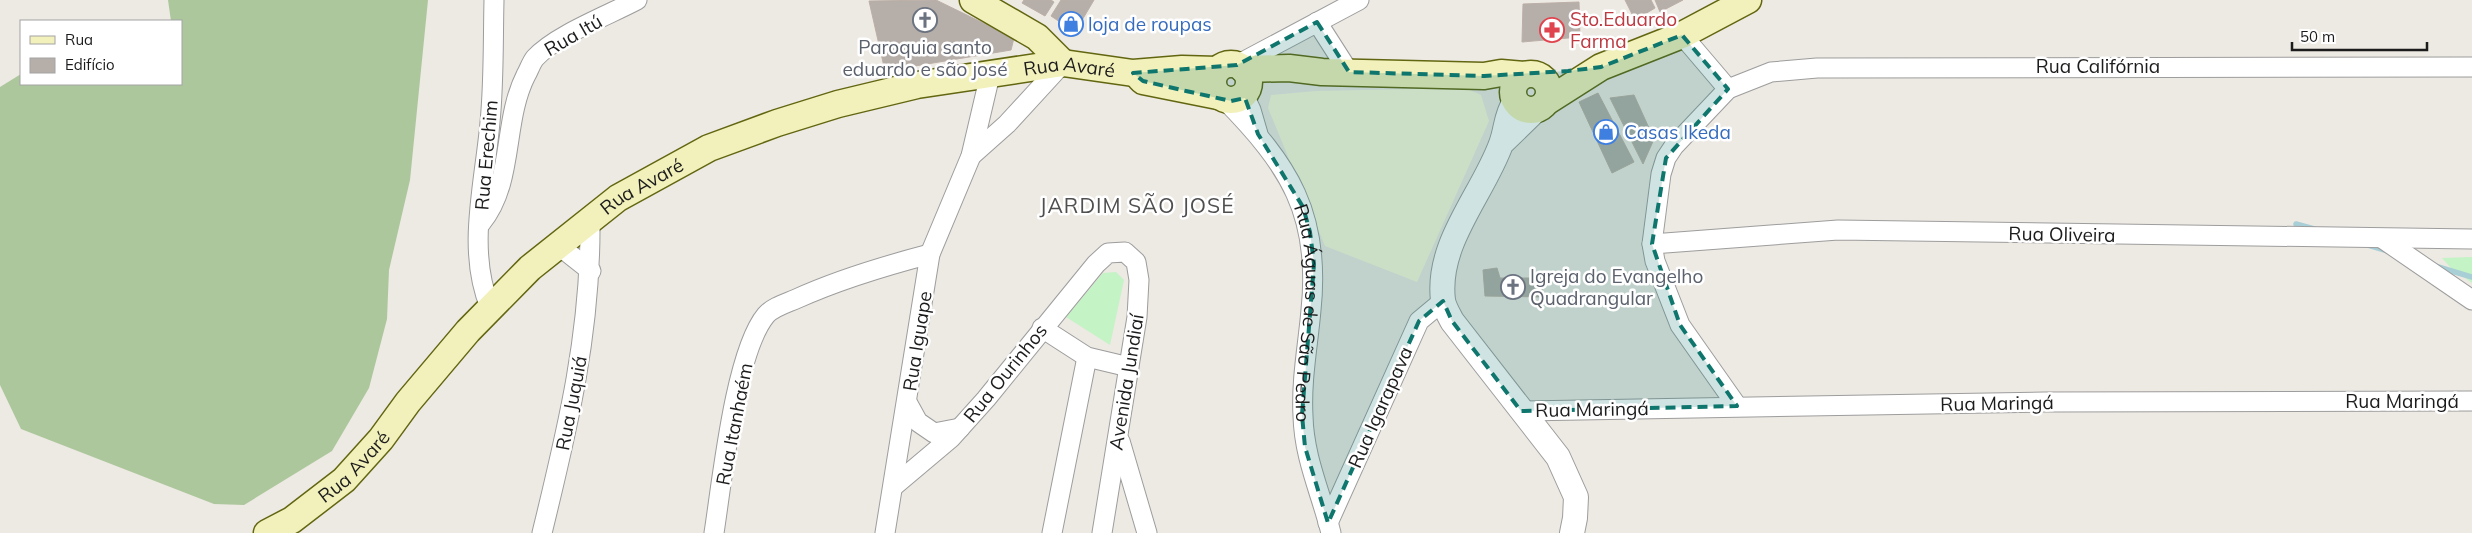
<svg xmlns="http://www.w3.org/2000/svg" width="2472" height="533" viewBox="0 0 2472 533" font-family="Mulish,sans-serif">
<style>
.education{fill:#fbf9de}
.forest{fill:#acc79c}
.park{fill:#c4f3c5}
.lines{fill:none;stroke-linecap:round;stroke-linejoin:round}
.stream{stroke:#a8ced6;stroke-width:5.5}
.building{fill:#b5aea9;stroke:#bcafa7}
.minor-casing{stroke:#9d9d9d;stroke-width:21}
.tertiary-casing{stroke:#9d9d9d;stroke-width:26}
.secondary-casing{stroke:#626610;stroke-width:29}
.minor{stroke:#fff;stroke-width:19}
.tertiary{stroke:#fff;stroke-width:24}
.secondary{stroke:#f2f1bc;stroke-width:26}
.marked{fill:#0f766e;fill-opacity:0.2;stroke:#0f766e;stroke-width:4;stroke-dasharray:10 6;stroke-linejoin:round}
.labels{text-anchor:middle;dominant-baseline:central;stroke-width:5;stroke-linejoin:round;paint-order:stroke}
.health-label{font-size:19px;fill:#be3a42;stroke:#fff;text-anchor:start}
.shop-label{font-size:19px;fill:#366cbe;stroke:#fff;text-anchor:start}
.street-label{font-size:19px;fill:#1c1c1c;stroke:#fff}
.worship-label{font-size:19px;fill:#5b616d;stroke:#fff}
.quarter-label{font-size:21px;letter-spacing:1px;fill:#4f4f4f;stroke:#fff}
</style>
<rect width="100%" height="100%" fill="#ede9e3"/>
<path class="education" d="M 1465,88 L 1481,95 L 1489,121 L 1417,282 L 1325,246 L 1268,108 L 1271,95 L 1316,91 Z"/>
<path class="forest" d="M 168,0 L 428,0 L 410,180 L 389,270 L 387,319 L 369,388 L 332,451 L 244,505 L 214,504 L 21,429 L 0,385 L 0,87 L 21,74 L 21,84 L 181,84 L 181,21 L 171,21 Z"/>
<path class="park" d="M 2472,257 L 2472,283 L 2451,268 L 2442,258 Z
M 1116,272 L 1124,280 L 1110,345 L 1066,317 L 1103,273 Z"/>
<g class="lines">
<path class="stream" d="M 2296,224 L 2314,229
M 2368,245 L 2388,251
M 2435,266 L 2472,277"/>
</g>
<path class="building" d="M 936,0 L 1014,38 L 1011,50 L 885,71 L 869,1 Z
M 1024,0 L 1051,0 L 1054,2 L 1045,16 L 1022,3 Z
M 1061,0 L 1094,0 L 1075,32 L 1051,16 Z
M 1625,0 L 1651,0 L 1655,8 L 1635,20 Z
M 1655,0 L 1683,0 L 1660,12 Z
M 1579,2 L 1580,37 L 1522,42 L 1523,4 Z
M 1598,93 L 1634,162 L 1612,173 L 1579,102 Z
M 1634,95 L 1654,139 L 1643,164 L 1610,98 Z
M 1497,268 L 1500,278 L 1541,278 L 1543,297 L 1485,296 L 1483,270 Z"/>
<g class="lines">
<defs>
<g id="minor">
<path d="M 1317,22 L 1349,72"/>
<path d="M 1682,35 L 1728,89"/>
<path d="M 1237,65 L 1359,0"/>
<path d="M 1244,95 L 1251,110 L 1258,134"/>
<path id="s1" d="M 1224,99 C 1289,165 1321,214 1311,310 C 1308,345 1301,380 1303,416 C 1304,458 1321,493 1331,533"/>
<path d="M 971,156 L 1007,124 L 1063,63"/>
<path d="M 481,223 C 515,181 502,122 526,75 C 529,70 531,63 535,58 C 556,35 609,15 637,0"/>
<path d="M 2383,239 L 2472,300"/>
<path d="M 1652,244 L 1838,230 L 2472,239"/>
<path d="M 558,245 L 591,271"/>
<path d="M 490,307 C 466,250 485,182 490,122 C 494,82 493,41 494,0"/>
<path d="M 1042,328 L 1087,357 L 1129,367"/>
<path d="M 907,402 L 918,422 L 934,433 L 960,428"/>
<path d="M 1737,406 L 1680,325 L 1655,261 L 1652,244 L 1661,174 L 1666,158 L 1674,146 L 1728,89 L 1771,72 L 1817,68 L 2472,67"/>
<path d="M 1521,411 L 2044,402 L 2472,401"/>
<path d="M 1120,441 L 1147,533"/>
<path d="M 894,486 L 951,438 L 986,399 L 1096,264 L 1108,253 L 1125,252 L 1136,262 L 1139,280 L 1137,317 L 1102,533"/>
<path d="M 1328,523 L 1419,321 L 1443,301"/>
<path d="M 542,533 C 568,427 591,331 590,221"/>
<path d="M 714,533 C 722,482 735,352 766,315 C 773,307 787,303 796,299 C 840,279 884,266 930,254"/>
<path d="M 885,533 L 930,254 L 971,156 L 990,75"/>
<path d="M 1052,533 L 1087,357"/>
</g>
<path id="tertiary" d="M 1515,101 C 1505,117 1507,128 1501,144 C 1483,194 1436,243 1443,300 C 1444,307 1449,315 1452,321 L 1558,457 L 1576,497 L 1575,518 L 1572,533
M 1502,143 L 1536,110"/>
<g id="secondary">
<path d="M 973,0 L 1037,37 L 1063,63"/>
<circle cx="1231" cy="82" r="18"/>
<path d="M 1243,69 L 1289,68 L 1322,72 L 1484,76 L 1501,73 L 1524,75"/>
<circle cx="1531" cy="92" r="18"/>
<path d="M 1140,78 L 1143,81 L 1218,96"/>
<path d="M 1546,102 L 1601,67 L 1682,35 L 1748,0"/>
<path id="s2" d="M 267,533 L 292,520 L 344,480 L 381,439 L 408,402 L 468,331 L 530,268 L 618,198 L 709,148 L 777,123 L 838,104 L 917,85 L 1063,63 L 1133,73 L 1182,69 L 1217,70"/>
</g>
</defs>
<use href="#minor" class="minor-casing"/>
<use href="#tertiary" class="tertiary-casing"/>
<use href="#secondary" class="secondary-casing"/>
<use href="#minor" class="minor"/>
<use href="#tertiary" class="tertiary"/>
<use href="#secondary" class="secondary"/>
</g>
<path class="marked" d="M 1317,22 L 1349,72 L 1484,76 L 1568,71 L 1601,67 L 1682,35 L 1728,89 L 1666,158 L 1652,244 L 1680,325 L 1737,406 L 1521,411 L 1452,321 L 1443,301 L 1419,321 L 1328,523 L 1305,447 L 1302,415 L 1314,264 L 1310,232 L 1303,207 L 1258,134 L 1245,98 L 1231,101 L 1186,91 L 1143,81 L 1133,73 L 1237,65 Z"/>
<defs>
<symbol id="church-ring" viewBox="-11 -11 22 22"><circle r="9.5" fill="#fff" stroke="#6b7280" stroke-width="1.5"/><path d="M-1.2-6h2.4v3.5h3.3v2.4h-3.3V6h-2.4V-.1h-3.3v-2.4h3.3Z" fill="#6b7280"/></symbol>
<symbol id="shop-ring" viewBox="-11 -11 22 22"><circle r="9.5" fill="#fff" stroke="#3f7fe0" stroke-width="1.5"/><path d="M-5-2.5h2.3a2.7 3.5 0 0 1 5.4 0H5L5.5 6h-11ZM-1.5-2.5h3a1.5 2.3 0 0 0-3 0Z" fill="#3f7fe0"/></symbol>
<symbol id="pharmacy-ring" viewBox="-11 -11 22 22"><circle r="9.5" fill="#fff" stroke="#e0444e" stroke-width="1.5"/><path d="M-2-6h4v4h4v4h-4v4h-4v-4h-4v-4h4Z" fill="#e0444e"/></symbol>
</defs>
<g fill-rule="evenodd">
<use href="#church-ring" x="911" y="6" width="28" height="28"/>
<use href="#shop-ring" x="1057" y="10" width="28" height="28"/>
<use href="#pharmacy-ring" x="1538" y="16" width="28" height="28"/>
<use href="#shop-ring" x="1592" y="118" width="28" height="28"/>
<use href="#church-ring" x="1499" y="273" width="28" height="28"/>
</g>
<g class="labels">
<g class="health-label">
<text x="1570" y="19">Sto.Eduardo<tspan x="1570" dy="22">Farma</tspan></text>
</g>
<g class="shop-label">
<text x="1088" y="24">loja de roupas</text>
<text x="1624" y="132">Casas Ikeda</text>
</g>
<g class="street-label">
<text transform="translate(573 35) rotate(-30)">Rua Itú</text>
<text x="2098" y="66">Rua Califórnia</text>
<text stroke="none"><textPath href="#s2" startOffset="964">Rua Avaré</textPath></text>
<text transform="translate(486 155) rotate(-85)">Rua Erechim</text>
<text stroke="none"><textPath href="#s2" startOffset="515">Rua Avaré</textPath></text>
<text transform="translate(2062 234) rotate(1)">Rua Oliveira</text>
<text stroke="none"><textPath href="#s1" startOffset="241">Rua Águas de São Pedro</textPath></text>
<text transform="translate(917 341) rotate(-81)">Rua Iguape</text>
<text transform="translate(1005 373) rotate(-51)">Rua Ourinhos</text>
<text transform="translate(1126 382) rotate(-81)">Avenida Jundiaí</text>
<text x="2402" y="401">Rua Maringá</text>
<text transform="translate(571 403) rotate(-79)">Rua Juquiá</text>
<text transform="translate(1997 403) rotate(-1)">Rua Maringá</text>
<text transform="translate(1380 407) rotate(-66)">Rua Igarapava</text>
<text transform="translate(1592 409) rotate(-1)">Rua Maringá</text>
<text transform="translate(734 424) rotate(-79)">Rua Itanhaém</text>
<text stroke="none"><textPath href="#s2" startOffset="110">Rua Avaré</textPath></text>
</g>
<g class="worship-label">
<text x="925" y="47">Paroquia santo<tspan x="925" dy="22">eduardo e são josé</tspan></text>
<text x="1530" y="276" text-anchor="start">Igreja do Evangelho<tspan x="1530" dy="22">Quadrangular</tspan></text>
</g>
<g class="quarter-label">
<text x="1137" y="205">JARDIM SÃO JOSÉ</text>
</g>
</g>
<rect x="20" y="20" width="162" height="65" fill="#ffffff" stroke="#a4a4a4"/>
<rect x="30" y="36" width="25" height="8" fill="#f2f1bc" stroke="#a4a4a4"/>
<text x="65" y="45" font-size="15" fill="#1c1c1c">Rua</text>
<rect x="30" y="58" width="25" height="15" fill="#b5aea9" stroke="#a4a4a4"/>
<text x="65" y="70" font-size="15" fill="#1c1c1c">Edifício</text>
<path d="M2292 42v8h135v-8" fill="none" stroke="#1c1c1c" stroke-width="2.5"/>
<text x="2300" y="42" font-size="15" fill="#1c1c1c" stroke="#ffffff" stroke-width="4" paint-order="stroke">50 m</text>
</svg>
